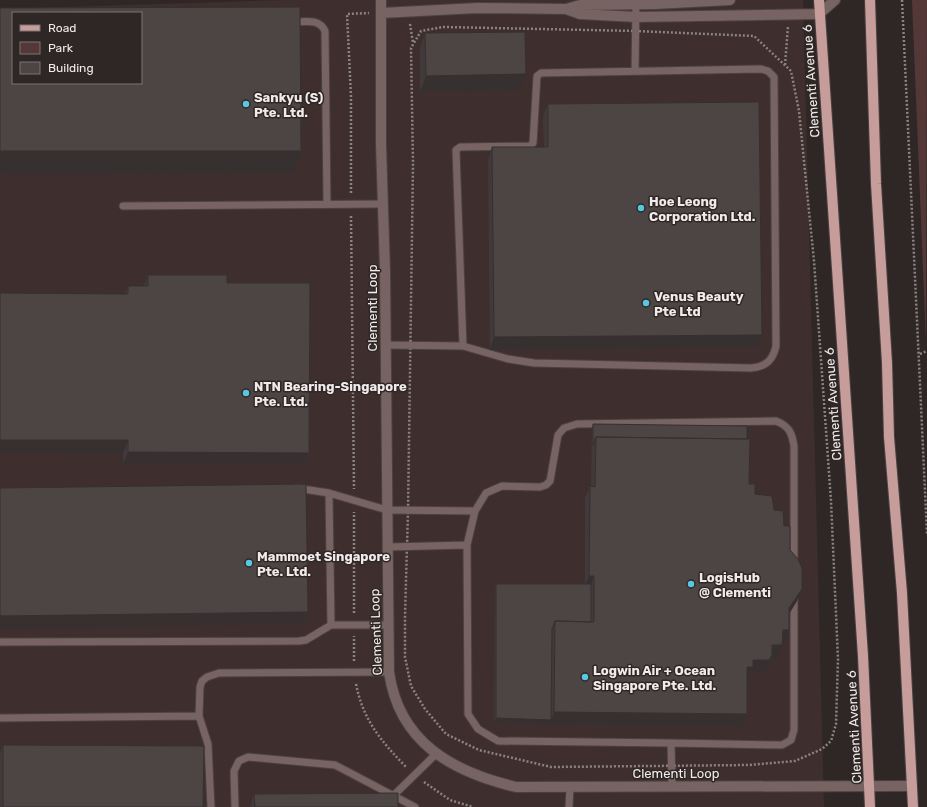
<svg xmlns="http://www.w3.org/2000/svg" width="927" height="807" viewBox="0 0 927 807" font-family="Rubik,sans-serif">
<style>
.built{fill:#3e2f2e;fill-rule:evenodd}
.green{fill:#533837}
.lines{fill:none;stroke-linecap:round;stroke-linejoin:round}
.service-casing{stroke:#4a4241;stroke-width:9}
.minor-casing{stroke:#4a4241;stroke-width:12}
.primary-casing{stroke:#4a4241;stroke-width:12}
.path{stroke:#898382;stroke-width:2.5;stroke-dasharray:2 2;stroke-linecap:butt}
.service{stroke:#776362;stroke-width:7}
.minor{stroke:#776362;stroke-width:10}
.primary{stroke:#c69d9b;stroke-width:10}
.wall{fill:#423a3a}
.shaded-wall{fill:#363030}
.building{fill:#4d4444;stroke:#363030;fill-rule:evenodd}
.poi-dot{fill:#56c9e1;stroke:#2f2726;stroke-width:1.5}
.labels{text-anchor:middle;dominant-baseline:central;stroke-width:3;stroke-linejoin:round;paint-order:stroke}
.street-label{font-size:13px;fill:#f0ebea;stroke:#2f2726}
.poi-label{font-size:13px;font-weight:bold;fill:#f0ebea;stroke:#2f2726;text-anchor:start}
</style>
<rect width="100%" height="100%" fill="#2f2726"/>
<path class="built" d="M 284,0 L 803,0 L 824,807 L 0,807 L 0,9 ZM 13,13 L 141,13 L 141,83 L 13,83 Z"/>
<path class="green" d="M 912,0 L 927,0 L 926,343 Z"/>
<g class="lines">
<defs>
<path id="service" d="M 293,22 C 305,22 319,18 325,31 L 327,204
M 635,71 L 636,4
M 123,206 L 383,204
M 385,345 L 463,346 L 456,150 L 460,147 L 530,146 L 533,143 L 537,76 L 541,73 L 761,69 L 768,71 L 774,77 L 776,346 C 773,360 766,367 751,368 L 534,363 L 508,359 L 463,346
M 296,488 L 329,493 L 387,510 L 475,511
M 329,493 L 331,625
M 388,547 L 467,545
M 0,642 L 299,641 L 306,640 L 331,625 L 389,625
M 0,718 L 199,716
M 671,743 L 498,741 L 478,729 L 468,714 L 467,545 L 475,511 L 486,493 L 502,486 L 540,487 L 546,485 L 550,481 L 558,435 L 564,428 L 577,424 L 776,421 C 789,426 792,433 794,446 L 794,564
M 672,786 L 671,743 L 782,745 L 791,740 L 794,730 L 794,596
M 393,796 L 436,754
M 211,807 L 208,744 L 199,716 L 200,687 L 202,681 L 207,677 L 219,673 L 389,672
M 235,807 L 234,771 L 239,761 L 248,757 L 335,765 L 415,807
M 569,807 L 570,787"/>
<path id="minor" d="M 381,0 L 381,144 L 385,271 L 389,672 C 399,743 453,772 516,787 L 912,786
M 566,9 L 580,14 L 636,17 L 819,14 L 835,0
M 381,13 L 477,8 L 566,9 L 580,5 L 655,4 L 730,0"/>
<path id="primary" d="M 819,0 L 863,656 L 870,807
M 870,0 L 876,184 L 887,363 L 889,437 L 902,593 L 913,807"/>
</defs>
<use href="#service" class="service-casing"/>
<use href="#minor" class="minor-casing"/>
<use href="#primary" class="primary-casing"/>
<path class="path" d="M 902,0 L 927,534
M 410,24 L 413,43
M 443,27 L 636,31 L 754,36 L 791,71 L 799,111 L 814,261 L 831,501 L 838,659 L 836,724 L 831,741 L 822,749 L 795,761 L 749,765 L 551,767 L 479,750 L 446,734 L 425,709 L 411,686 L 405,657 L 405,616 L 408,511 L 413,164 L 411,48 L 421,31 Z
M 785,65 L 788,26
M 351,193 L 351,96 L 347,14 L 369,13
M 351,216 L 354,489
M 920,354 L 927,351
M 354,613 L 354,512
M 354,661 L 354,636
M 356,684 C 363,720 381,741 406,767
M 424,782 L 450,800 L 473,807"/>
<use href="#service" class="service"/>
<use href="#minor" class="minor"/>
<use href="#primary" class="primary"/>
</g>
<path class="wall" d="M 425,33 L 520,90 L 420,92 L 420,49 Z
M 548,104 L 762,335 L 757,347 L 490,350 L 488,160 L 492,147 L 544,147 L 543,116 Z
M 148,275 L 227,283 L 309,453 L 305,465 L 123,464 L 125,294 L 128,286 L 144,286 Z
M 593,424 L 747,439 L 749,484 L 755,494 L 774,510 L 784,526 L 790,550 L 797,601 L 789,614 L 789,630 L 784,642 L 782,642 L 777,657 L 772,657 L 768,667 L 765,672 L 751,672 L 749,679 L 747,679 L 747,714 L 743,726 L 549,724 L 494,722 L 495,588 L 496,584 L 585,584 L 585,498 L 590,486 L 591,486 L 592,428 Z
M 3,745 L 203,807 L 0,807 L 0,754 Z
M 254,794 L 398,807 L 250,807 Z"/>
<path class="shaded-wall" d="M 526,74 L 520,90 L 420,92 L 426,76 Z
M 0,151 L 301,151 L 293,173 L 0,174 Z
M 762,335 L 757,347 L 490,350 L 494,337 Z
M 0,440 L 128,440 L 123,453 L 0,452 Z
M 128,452 L 309,453 L 305,465 L 123,464 Z
M 589,576 L 594,576 L 590,588 L 584,588 Z
M 802,589 L 797,601 L 785,620 L 789,608 Z
M 308,612 L 303,624 L 0,628 L 0,616 Z
M 783,630 L 789,630 L 784,642 L 778,642 Z
M 772,645 L 782,645 L 777,657 L 772,657 L 768,667 L 765,672 L 751,672 L 749,679 L 743,679 L 747,667 L 753,660 Z
M 554,712 L 747,714 L 743,726 L 549,724 L 494,722 L 496,718 L 551,720 Z"/>
<path class="building" d="M 300,7 L 301,151 L 0,151 L 0,8 ZM 13,13 L 141,13 L 141,83 L 13,83 Z
M 525,32 L 526,74 L 426,76 L 425,33 Z
M 759,102 L 762,335 L 494,337 L 492,147 L 548,147 L 548,104 Z
M 148,275 L 227,275 L 227,283 L 310,283 L 309,453 L 128,452 L 128,440 L 0,440 L 0,293 L 128,294 L 128,286 L 148,286 Z
M 593,424 L 747,426 L 747,439 L 596,437 L 593,445 Z
M 596,437 L 750,439 L 749,484 L 755,484 L 755,494 L 772,496 L 774,510 L 783,511 L 784,526 L 790,526 L 790,550 L 798,559 L 802,568 L 802,589 L 789,608 L 789,630 L 783,630 L 782,645 L 772,645 L 772,655 L 769,660 L 753,660 L 753,667 L 747,667 L 747,714 L 554,712 L 555,621 L 594,622 L 594,576 L 589,576 L 590,486 L 595,487 Z
M 306,484 L 308,612 L 0,616 L 0,488 Z
M 496,584 L 591,584 L 591,622 L 555,621 L 552,629 L 551,720 L 496,718 Z
M 3,745 L 204,746 L 203,807 L 3,807 Z
M 398,793 L 398,807 L 255,807 L 254,794 Z"/>
<g class="poi-dot">
<circle cx="246" cy="104" r="4"/>
<circle cx="641" cy="208" r="4"/>
<circle cx="646" cy="303" r="4"/>
<circle cx="246" cy="393" r="4"/>
<circle cx="249" cy="563" r="4"/>
<circle cx="691" cy="584" r="4"/>
<circle cx="585" cy="677" r="4"/>
</g>
<g class="labels">
<g class="street-label">
<text transform="translate(811 81) rotate(-94)">Clementi Avenue 6</text>
<text transform="translate(372 308) rotate(-90)">Clementi Loop</text>
<text transform="translate(833 404) rotate(-94)">Clementi Avenue 6</text>
<text transform="translate(376 632) rotate(-92)">Clementi Loop</text>
<text transform="translate(854 727) rotate(-93)">Clementi Avenue 6</text>
<text x="676" y="773">Clementi Loop</text>
</g>
<g class="poi-label">
<text x="254" y="97">Sankyu (S)<tspan x="254" dy="15">Pte. Ltd.</tspan></text>
<text x="649" y="201">Hoe Leong<tspan x="649" dy="15">Corporation Ltd.</tspan></text>
<text x="654" y="296">Venus Beauty<tspan x="654" dy="15">Pte Ltd</tspan></text>
<text x="254" y="386">NTN Bearing-Singapore<tspan x="254" dy="15">Pte. Ltd.</tspan></text>
<text x="257" y="556">Mammoet Singapore<tspan x="257" dy="15">Pte. Ltd.</tspan></text>
<text x="699" y="577">LogisHub<tspan x="699" dy="15">@ Clementi</tspan></text>
<text x="593" y="670">Logwin Air + Ocean<tspan x="593" dy="15">Singapore Pte. Ltd.</tspan></text>
</g>
</g>
<rect x="12" y="12" width="130" height="72" fill="#2f2726" stroke="#7c7574"/>
<rect x="20" y="25" width="20" height="6" fill="#c69d9b" stroke="#7c7574"/>
<text x="48" y="32" font-size="12" fill="#f0ebea">Road</text>
<rect x="20" y="42" width="20" height="12" fill="#533837" stroke="#7c7574"/>
<text x="48" y="52" font-size="12" fill="#f0ebea">Park</text>
<rect x="20" y="62" width="20" height="12" fill="#4d4444" stroke="#7c7574"/>
<text x="48" y="72" font-size="12" fill="#f0ebea">Building</text>
</svg>
